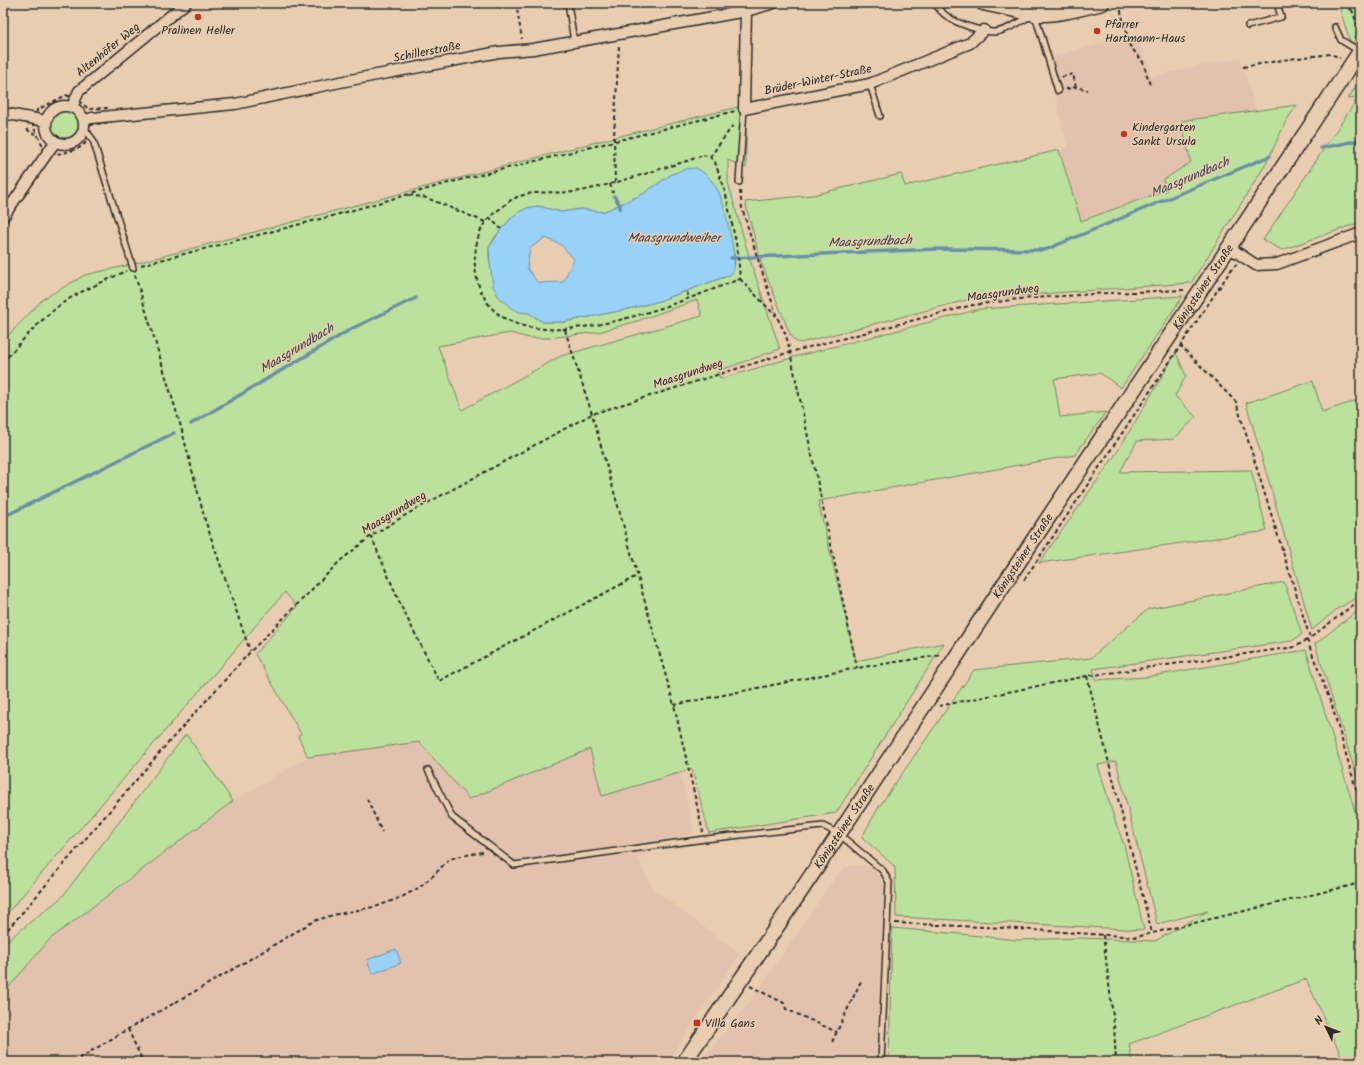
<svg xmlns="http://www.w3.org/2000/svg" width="1364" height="1065" viewBox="0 0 1364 1065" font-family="Kalam,sans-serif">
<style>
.built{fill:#e2c2af}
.green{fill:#bbe19c;stroke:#738664;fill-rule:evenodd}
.water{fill:#99d2f9;stroke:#6d8fa7;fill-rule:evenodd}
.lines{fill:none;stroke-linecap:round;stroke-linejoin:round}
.stream{stroke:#6d8fa7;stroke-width:3.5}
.lane-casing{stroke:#2b2b2b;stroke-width:8}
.street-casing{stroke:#2b2b2b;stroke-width:13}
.secondary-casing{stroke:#2b2b2b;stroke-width:17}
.path{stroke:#2b2b2b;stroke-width:2;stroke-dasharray:4 3;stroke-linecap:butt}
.lane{stroke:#e9cdb0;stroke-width:5}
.street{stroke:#e9cdb0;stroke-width:10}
.secondary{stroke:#e9cdb0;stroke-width:14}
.poi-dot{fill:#c8321e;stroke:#e9cdb0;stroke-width:1.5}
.labels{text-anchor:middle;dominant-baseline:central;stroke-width:3;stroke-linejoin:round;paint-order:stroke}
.poi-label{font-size:12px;fill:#2b2b2b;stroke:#e9cdb0;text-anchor:start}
.street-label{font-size:12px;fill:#2b2b2b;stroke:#e9cdb0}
.water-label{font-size:13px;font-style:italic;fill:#3c444a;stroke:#e9cdb0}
</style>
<rect width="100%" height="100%" fill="#e9cdb0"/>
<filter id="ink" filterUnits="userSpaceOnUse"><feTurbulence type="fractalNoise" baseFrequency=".025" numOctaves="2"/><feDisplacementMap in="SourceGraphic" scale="8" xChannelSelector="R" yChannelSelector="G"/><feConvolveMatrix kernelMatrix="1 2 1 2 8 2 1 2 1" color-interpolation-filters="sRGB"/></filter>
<g filter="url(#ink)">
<path class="built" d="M 1135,35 L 1152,77 L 1171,72 L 1240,58 L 1256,111 L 1181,121 L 1191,162 L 1163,180 L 1167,190 L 1081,221 L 1059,150 L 1068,147 L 1046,58 Z
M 419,742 L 469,799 L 590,749 L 602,796 L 680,772 L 694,833 L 638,858 L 653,889 L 740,954 L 667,1062 L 3,1062 L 3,994 L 50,939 L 233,801 L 308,757 Z
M 853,865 L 869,866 L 880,876 L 885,890 L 877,1062 L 700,1062 L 752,999 L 834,879 L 844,868 Z"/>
<path class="green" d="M 1338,3 L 1361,3 L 1361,30 L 1351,45 Z
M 1361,78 L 1361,222 L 1282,250 L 1263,240 L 1358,98 L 1348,99 Z
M 746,105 L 746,168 L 728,160 L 728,182 L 750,260 L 780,349 L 718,371 L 720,379 L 794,357 L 980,309 L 1183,296 L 1121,388 L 1100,373 L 1054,379 L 1060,417 L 1106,412 L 1075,455 L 818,501 L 856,661 L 944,643 L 836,813 L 709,833 L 692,769 L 602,796 L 590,749 L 469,799 L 419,742 L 308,757 L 298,736 L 301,734 L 255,654 L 297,607 L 285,592 L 3,918 L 3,341 L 43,299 L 85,275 L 129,265 L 600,141 ZM 672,174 L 711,181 L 720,196 L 735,258 L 734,269 L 730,275 L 656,302 L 624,310 L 564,322 L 543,322 L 529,313 L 491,270 L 489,257 L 489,248 L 495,237 L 512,217 L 527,208 L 538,206 L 561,212 L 581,209 L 603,212 L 643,194 ZM 697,300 L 702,316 L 561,356 L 462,410 L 438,346 L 510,333 L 529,338 L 548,338 L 599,332 L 637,321 Z
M 1297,105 L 1286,121 L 1266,164 L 1191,283 L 971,299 L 800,343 L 795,341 L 790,334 L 761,262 L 745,202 L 813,195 L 901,174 L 905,186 L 1059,150 L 1081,221 L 1167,190 L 1163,180 L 1191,162 L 1181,121 Z
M49 125a16 16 0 1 1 32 0a16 16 0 1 1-32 0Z
M 1176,353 L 1186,376 L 1175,396 L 1196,417 L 1174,439 L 1137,441 L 1120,472 L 1251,470 L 1267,531 L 1039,563 L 1116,454 Z
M 1313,381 L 1322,412 L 1361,399 L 1361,595 L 1337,609 L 1312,630 L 1246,403 Z
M 1284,582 L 1302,634 L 1292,641 L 1093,669 L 1096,680 L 1146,677 L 1306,650 L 1361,831 L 1361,1062 L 1344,1062 L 1306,979 L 1129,1044 L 1132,1062 L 889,1062 L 892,928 L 971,935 L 1016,940 L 1081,938 L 1155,941 L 1208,911 L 1157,924 L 1116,761 L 1098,765 L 1115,821 L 1124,845 L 1144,930 L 896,917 L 895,867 L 862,837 L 879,807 L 974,670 L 1091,658 L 1148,609 Z
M 1361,608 L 1361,790 L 1315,644 Z
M 186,734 L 233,801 L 50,939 L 3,994 L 3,944 L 62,897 Z"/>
<path class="water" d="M 696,168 C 707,173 715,184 720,195 C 725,208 736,254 734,267 C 734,271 732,273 730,275 L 656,302 L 624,310 L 564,322 L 543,322 L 529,313 L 519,312 L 511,308 L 498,296 L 493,286 L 490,264 L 489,248 L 501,229 L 517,213 L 527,208 L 538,206 L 561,212 L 581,209 L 603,212 L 643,194 L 672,174 L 685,169 ZM 545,238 L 560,244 L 574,259 L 563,282 L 538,283 L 527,268 L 530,248 Z
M 396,949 L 401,963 L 372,974 L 367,960 Z"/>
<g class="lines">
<path class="stream" d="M 1321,148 L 1361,140
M 614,196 L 620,205 L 620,209
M 731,258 L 938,249 L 1045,250 L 1270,156
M 191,424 L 353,328 L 416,298
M 3,517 L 174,433"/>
<defs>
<path id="lane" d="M 568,3 L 574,42
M 935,3 C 938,8 942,13 948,17 C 958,24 982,32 995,32 C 1007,31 1019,22 1029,17
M 1039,3 L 1042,14
M 1035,15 L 1058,91
M 1248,26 L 1281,17 L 1277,3
M 1335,27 L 1341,40 L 1359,51
M 870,84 L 880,116
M 84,128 L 93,140 L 133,268
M 739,182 L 744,109
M 428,770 L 452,817 L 514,865 L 705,839 L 823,826 L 839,834 L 883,871 L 889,882 L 881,1062"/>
<path id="street" d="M 746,11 L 744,109 L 870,84 L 970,43 L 984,30
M46 125a19 19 0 1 1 38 0a19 19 0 1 1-38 0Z
M 72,107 L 79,91 L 186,3
M 3,113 L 46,121
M 84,120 L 92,118 L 235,104 L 345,81 L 499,52 L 533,49 L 619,34 L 746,11 L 774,3
M 3,217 L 55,142
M 1230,248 L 1256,265 L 1277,264 L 1361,233"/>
<g id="secondary">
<path d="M 983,3 L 1034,14 C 1057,15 1079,9 1102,3"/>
<path id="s1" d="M 684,1062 C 802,893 914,720 1028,548 C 1138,382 1251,217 1361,50"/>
</g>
</defs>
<use href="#lane" class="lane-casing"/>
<use href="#street" class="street-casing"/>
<use href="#secondary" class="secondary-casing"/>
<path class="path" d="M 516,3 L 522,39
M 1121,3 L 1121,12 L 1130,46 L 1143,62 L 1150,85
M 1344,3 L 1347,8 L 1352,10
M 1355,3 L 1352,10 L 1360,32
M 1355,39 L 1361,30
M 3,51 L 4,59 L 3,68
M 1243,67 L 1289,59 L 1331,54 L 1340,58
M 1062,77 L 1073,74 L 1076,87
M 1066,89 L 1076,87 L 1088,90
M 66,95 L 76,99 L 89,109 L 107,108 L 111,122 L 91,125 C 89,149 77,150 57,154 L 42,144 L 33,126 L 37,110 Z
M 27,129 L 31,133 L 37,134
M 703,155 L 710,157 L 715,162 L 726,195 L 738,253 L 740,279 C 684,300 531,366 487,302 C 478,289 474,272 475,256 C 477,234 482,221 501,208 C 505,205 509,201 513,199 C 534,188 559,195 581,191 C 605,186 628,179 651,172 C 669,166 686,162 703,155 Z
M 710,157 L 734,124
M 615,183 L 614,136 L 619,45
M 610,184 L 613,193
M 740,191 L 742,208 L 756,253 L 777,317 L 786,335 L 790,352 L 857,668
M 409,195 L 427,198 L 485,222
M 489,217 L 501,229
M 141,265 L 332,216 L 452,182 L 735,111
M 135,275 L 181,427 L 205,520 L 250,651
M 740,279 L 776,316
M 687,292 L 689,298
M 565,330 L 592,414 L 674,705 L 703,832
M 1180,345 L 1236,402 L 1310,638 L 1361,599
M 3,362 C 21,342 38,322 60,305 C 77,292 106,281 126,271
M 371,536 L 402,608 L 439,681 L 637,576
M 1024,580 L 1233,267 L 1237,264
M 1307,640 L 1332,706 L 1361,806
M 1087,676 L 1152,933
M 674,705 L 857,668 L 942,655
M 939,706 L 1087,676 L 1295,647 L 1310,638
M 367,799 L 382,832
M 895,923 L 1004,928 L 1136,937 L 1361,883
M 3,935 L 168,743 L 250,652 L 340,561 L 371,536 L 409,513 L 592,414 L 790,352 L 973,305 L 1019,299 L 1107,293 L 1185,290
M 1103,935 L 1114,1025 L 1116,1062
M 750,986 L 784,1003 L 786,1009 L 837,1032
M 128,1029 L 143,1062
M 832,1042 L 861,981
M 73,1062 L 128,1029 L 215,980 L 314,921 L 333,915 L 378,906 L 402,897 L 420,887 L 435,874 L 448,860 L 456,857 L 483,852"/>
<use href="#lane" class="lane"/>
<use href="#street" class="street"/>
<use href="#secondary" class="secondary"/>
</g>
</g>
<g class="poi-dot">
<circle cx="198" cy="17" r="4"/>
<circle cx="1097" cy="31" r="4"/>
<circle cx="1124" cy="134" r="4"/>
<rect x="693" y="1019" width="8" height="8" rx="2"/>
</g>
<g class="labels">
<g class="poi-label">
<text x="1105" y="24">Pfarrer<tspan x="1105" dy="14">Hartmann-Haus</tspan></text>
<text x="198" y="30" text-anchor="middle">Pralinen Heller</text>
<text x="1132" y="127">Kindergarten<tspan x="1132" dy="14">Sankt Ursula</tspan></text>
<text x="705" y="1023">Villa Gans</text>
</g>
<g class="street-label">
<text transform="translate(108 50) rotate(-39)">Altenhöfer Weg</text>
<text transform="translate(427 52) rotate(-11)">Schillerstraße</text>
<text transform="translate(818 80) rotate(-12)">Brüder-Winter-Straße</text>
<text stroke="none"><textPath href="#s1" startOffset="933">Königsteiner Straße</textPath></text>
<text transform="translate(1003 293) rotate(-8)">Maasgrundweg</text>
<text transform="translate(688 374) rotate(-18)">Maasgrundweg</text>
<text transform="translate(394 513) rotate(-31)">Maasgrundweg</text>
<text stroke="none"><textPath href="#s1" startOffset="609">Königsteiner Straße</textPath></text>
<text stroke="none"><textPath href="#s1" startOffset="285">Königsteiner Straße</textPath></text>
</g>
<g class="water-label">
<text transform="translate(1190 178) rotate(-23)">Maasgrundbach</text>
<text x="674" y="238">Maasgrundweiher</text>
<text transform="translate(870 242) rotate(-2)">Maasgrundbach</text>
<text transform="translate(297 349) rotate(-31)">Maasgrundbach</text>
</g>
</g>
<rect width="1364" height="1065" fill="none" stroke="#e9cdb0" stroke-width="16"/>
<rect x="8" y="8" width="1348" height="1049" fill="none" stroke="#2b2b2b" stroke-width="1.5" filter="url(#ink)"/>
<g transform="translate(1326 1027) rotate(313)" stroke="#e9cdb0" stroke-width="3" paint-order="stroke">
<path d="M0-3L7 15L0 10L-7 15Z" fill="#2b2b2b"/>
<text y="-6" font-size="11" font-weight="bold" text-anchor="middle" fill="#2b2b2b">N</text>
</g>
</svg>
